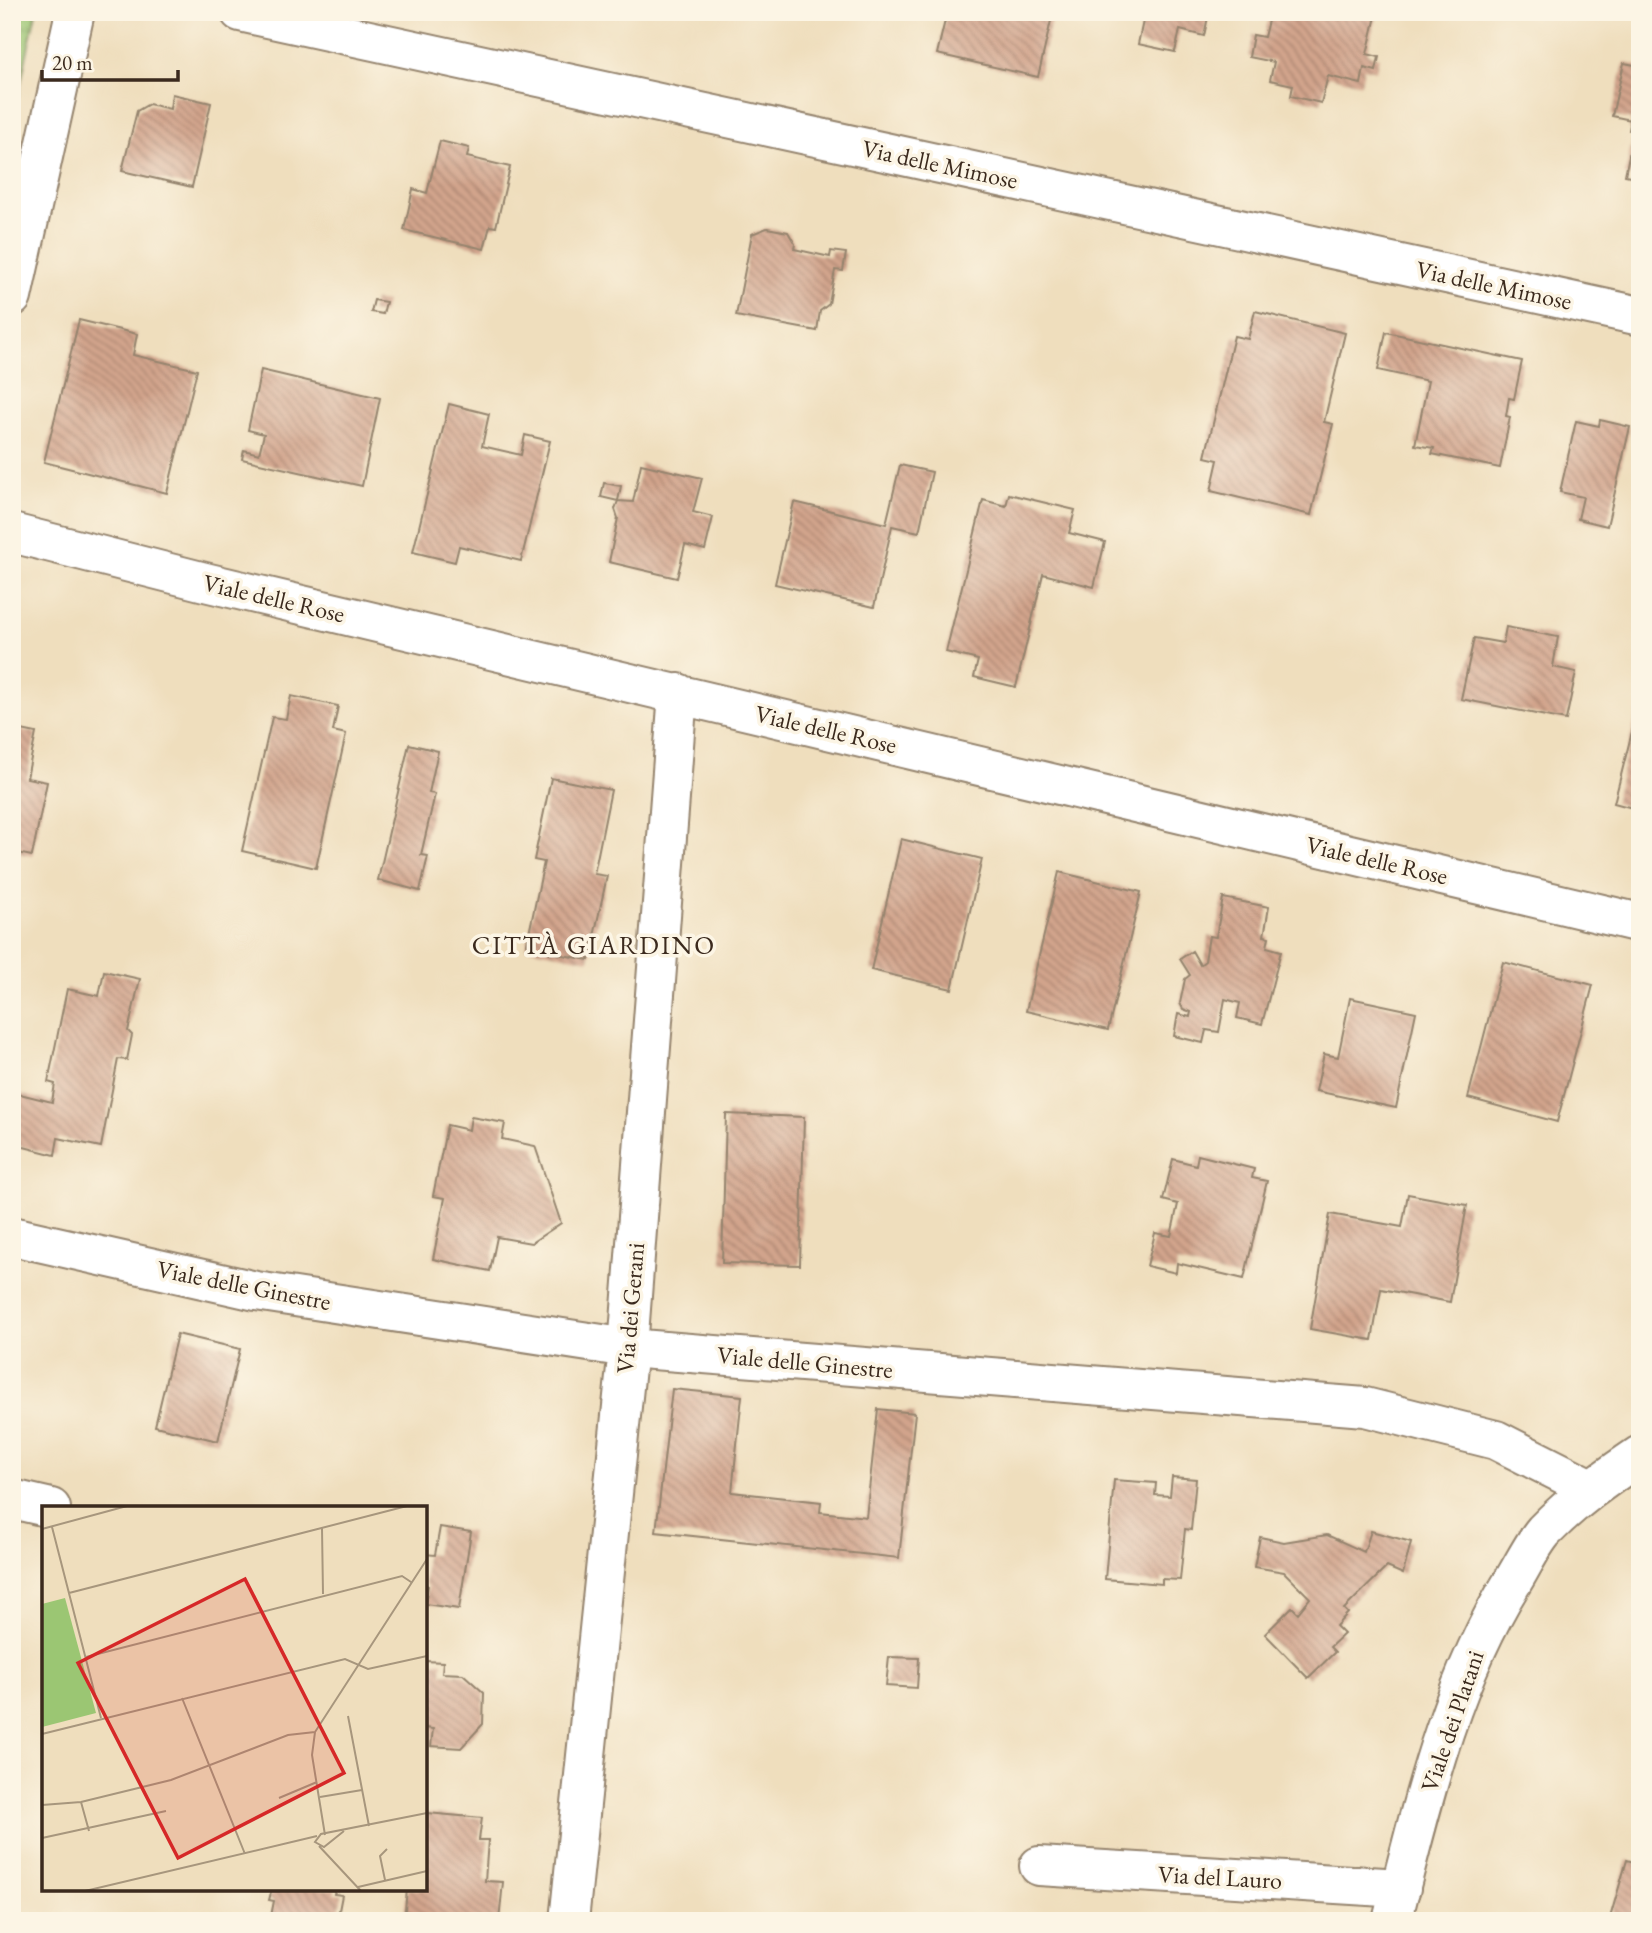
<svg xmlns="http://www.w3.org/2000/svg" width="1652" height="1933" viewBox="0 0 1652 1933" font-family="'EB Garamond',serif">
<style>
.grass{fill:url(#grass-tufts);stroke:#6b7848;stroke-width:2}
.building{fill:url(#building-back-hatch)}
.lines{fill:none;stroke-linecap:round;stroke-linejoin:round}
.minor-casing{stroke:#95846e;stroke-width:42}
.major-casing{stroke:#95846e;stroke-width:42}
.minor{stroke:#fff;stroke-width:38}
.major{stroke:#fff;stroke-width:38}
.labels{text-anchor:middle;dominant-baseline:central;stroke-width:7;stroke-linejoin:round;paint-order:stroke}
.street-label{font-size:24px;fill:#3b2a1e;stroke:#fcf5e5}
.neighbourhood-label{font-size:26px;letter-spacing:2px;fill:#3b2a1e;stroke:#fcf5e5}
.inset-road{fill:none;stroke:#a7967d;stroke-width:2}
.view{fill:#d62828;fill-opacity:0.15;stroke:#d62828;stroke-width:3.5}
.inset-edge{fill:none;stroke:#3b2a1e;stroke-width:3.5}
</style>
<defs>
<pattern id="grass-tufts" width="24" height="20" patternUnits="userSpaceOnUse" patternTransform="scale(1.75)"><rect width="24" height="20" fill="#9bc673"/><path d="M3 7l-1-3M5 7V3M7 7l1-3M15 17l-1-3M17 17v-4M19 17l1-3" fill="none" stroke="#80a15e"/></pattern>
<pattern id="building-back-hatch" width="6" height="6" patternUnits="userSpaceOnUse" patternTransform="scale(1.75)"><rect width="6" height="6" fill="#d2a48c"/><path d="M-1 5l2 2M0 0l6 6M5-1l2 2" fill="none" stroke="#ac8672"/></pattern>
</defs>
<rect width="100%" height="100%" fill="#fcf5e5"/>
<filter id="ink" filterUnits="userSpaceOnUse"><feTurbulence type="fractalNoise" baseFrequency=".0143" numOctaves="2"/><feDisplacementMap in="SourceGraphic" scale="14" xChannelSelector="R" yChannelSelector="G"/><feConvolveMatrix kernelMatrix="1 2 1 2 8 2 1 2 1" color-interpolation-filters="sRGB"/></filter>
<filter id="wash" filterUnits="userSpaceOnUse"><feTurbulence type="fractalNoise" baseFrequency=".00686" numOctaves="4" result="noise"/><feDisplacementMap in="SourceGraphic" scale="28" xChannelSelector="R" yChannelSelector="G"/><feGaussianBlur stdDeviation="1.57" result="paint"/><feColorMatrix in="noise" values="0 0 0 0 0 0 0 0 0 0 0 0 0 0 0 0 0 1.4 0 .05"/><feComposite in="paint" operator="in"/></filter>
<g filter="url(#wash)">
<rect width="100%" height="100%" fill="#efdebd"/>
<path class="grass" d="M 12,12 L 36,12 L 12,124 Z"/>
<g id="blocks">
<path class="building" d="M 947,12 L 1053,12 L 1038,77 L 937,54 Z
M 1145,12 L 1209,12 L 1204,36 L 1180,30 L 1175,52 L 1138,44 Z
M 1270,12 L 1377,12 L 1367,54 L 1379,57 L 1376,71 L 1364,68 L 1361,84 L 1328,76 L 1321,103 L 1291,96 L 1293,85 L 1270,80 L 1274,62 L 1249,57 L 1253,35 L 1264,37 Z
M 1624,63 L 1640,66 L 1640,178 L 1625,175 L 1634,131 L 1629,130 L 1631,120 L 1612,116 Z
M 172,94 L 211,103 L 192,187 L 122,171 L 137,111 L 149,104 L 170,109 Z
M 440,141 L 469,148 L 467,157 L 510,167 L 496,227 L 490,226 L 484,249 L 404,230 L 413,189 L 427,193 Z
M 767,228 L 788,232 L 795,244 L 794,249 L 830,257 L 831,251 L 846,253 L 843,271 L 835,270 L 829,304 L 820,311 L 817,331 L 736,316 L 752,234 Z
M 374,300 L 386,302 L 383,314 L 371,312 Z
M 1255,311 L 1345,333 L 1324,422 L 1333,424 L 1311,515 L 1211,491 L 1218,460 L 1205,457 L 1234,336 L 1248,339 Z
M 79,320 L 137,334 L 133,355 L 197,370 L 167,493 L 44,462 Z
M 1386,332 L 1522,361 L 1514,399 L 1509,398 L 1506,416 L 1510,417 L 1500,468 L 1432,454 L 1434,448 L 1415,445 L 1428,381 L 1378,370 Z
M 261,370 L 380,398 L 362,486 L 242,459 L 244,450 L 259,454 L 264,434 L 248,430 Z
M 449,404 L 489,414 L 482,446 L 521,455 L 525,435 L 550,441 L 521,561 L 459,546 L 455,562 L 413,552 Z
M 1600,420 L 1630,427 L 1607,526 L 1578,519 L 1583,497 L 1560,492 L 1576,421 L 1599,426 Z
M 641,464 L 702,478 L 693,512 L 713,517 L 705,550 L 685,545 L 677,578 L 609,562 L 618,518 L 615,509 L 618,501 L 633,502 Z
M 900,465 L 932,472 L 919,532 L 892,526 L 874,607 L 775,584 L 794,502 L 886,524 Z
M 604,483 L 621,486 L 618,501 L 601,497 Z
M 1009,494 L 1075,510 L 1069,533 L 1105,542 L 1094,587 L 1043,574 L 1016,687 L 974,677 L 978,660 L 946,652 L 983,500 L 1006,506 Z
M 1506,627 L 1558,637 L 1553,667 L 1576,672 L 1566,720 L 1461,699 L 1474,638 L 1503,643 Z
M 291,696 L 338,706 L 333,731 L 346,734 L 316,868 L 242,851 L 272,717 L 286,719 Z
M 1639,704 L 1640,704 L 1640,810 L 1614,803 Z
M 12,728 L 36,733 L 27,778 L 47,782 L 32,856 L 12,852 Z
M 409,744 L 438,751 L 429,793 L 435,794 L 421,855 L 428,856 L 420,891 L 378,880 Z
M 551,778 L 611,790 L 594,874 L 607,876 L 589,960 L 526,948 L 544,862 L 534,860 Z
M 901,839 L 982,859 L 952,989 L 871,970 Z
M 1059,872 L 1141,892 L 1108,1030 L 1026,1011 Z
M 1223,898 L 1269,907 L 1264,936 L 1269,937 L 1267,947 L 1281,951 L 1262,1024 L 1237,1018 L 1240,1003 L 1225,999 L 1219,1032 L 1206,1030 L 1203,1043 L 1174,1036 L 1178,1014 L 1190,1017 L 1191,1012 L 1183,1009 L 1180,1003 L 1185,979 L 1190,975 L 1180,959 L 1192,951 L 1200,965 L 1205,961 L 1209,936 L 1216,937 Z
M 1503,962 L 1593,985 L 1557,1122 L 1468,1098 Z
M 104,971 L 140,979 L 128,1031 L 132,1035 L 127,1060 L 118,1059 L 101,1147 L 58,1138 L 55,1155 L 12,1144 L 12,1092 L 52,1102 L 55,1084 L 48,1082 L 67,989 L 99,996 Z
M 1350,998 L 1416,1012 L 1396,1108 L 1316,1091 L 1324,1054 L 1338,1057 Z
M 726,1114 L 804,1117 L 800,1265 L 722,1263 Z
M 471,1117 L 505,1123 L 502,1139 L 535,1146 L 561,1223 L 531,1243 L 497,1237 L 490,1271 L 433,1259 L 445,1198 L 433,1196 L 447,1125 L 469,1130 Z
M 1198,1155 L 1254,1169 L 1252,1178 L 1267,1181 L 1244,1279 L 1177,1263 L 1176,1273 L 1147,1266 L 1155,1233 L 1171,1236 L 1178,1204 L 1163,1200 L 1173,1159 L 1196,1165 Z
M 1408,1194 L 1467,1205 L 1450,1302 L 1381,1289 L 1372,1340 L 1310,1329 L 1330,1214 L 1402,1227 Z
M 177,1334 L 240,1349 L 218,1441 L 155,1426 Z
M 672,1389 L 742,1396 L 732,1492 L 821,1502 L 820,1512 L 866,1517 L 878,1409 L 915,1413 L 899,1558 L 656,1532 Z
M 1172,1477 L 1196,1479 L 1191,1530 L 1185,1529 L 1180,1580 L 1162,1579 L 1162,1584 L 1105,1579 L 1114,1480 L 1156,1483 L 1155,1495 L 1170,1496 Z
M 440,1527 L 471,1532 L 459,1609 L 425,1604 L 428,1586 L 425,1585 L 425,1554 L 435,1555 Z
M 1371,1531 L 1411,1542 L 1403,1574 L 1387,1567 L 1344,1609 L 1348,1613 L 1336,1626 L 1344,1634 L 1330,1647 L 1335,1652 L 1308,1678 L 1265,1634 L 1292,1607 L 1298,1613 L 1310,1598 L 1284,1572 L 1254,1567 L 1260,1537 L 1284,1542 L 1327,1535 L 1364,1552 Z
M 889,1657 L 919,1658 L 917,1688 L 886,1686 Z
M 425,1661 L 443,1662 L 442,1673 L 463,1674 L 484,1693 L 483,1724 L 461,1748 L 431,1746 L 433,1729 L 425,1728 Z
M 427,1813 L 482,1818 L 479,1840 L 488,1840 L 485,1881 L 503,1882 L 499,1921 L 404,1921 L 407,1889 L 425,1889 Z
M 1627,1860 L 1640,1864 L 1640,1921 L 1609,1921 Z
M 272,1889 L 335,1889 L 334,1894 L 342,1895 L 337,1921 L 270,1921 L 274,1901 L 269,1900 Z"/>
</g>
</g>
<g filter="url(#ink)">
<use href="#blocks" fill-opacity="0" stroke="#95846e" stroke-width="2"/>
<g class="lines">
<defs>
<path id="minor" d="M 240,12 L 1640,316
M 12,297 L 75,12
M 12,533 L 205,582 L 1640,923
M 12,1236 L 256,1291 L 628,1348 L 1365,1407 L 1496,1440 L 1591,1488
M 12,1499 L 51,1508
M 1039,1866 L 1401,1888
M 569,1921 L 628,1348 L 678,693"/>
<path id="major" d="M 1392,1921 C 1422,1804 1449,1684 1513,1581 C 1523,1565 1532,1545 1544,1531 C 1573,1501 1606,1478 1640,1455"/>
</defs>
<use href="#minor" class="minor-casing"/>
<use href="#major" class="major-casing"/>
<use href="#minor" class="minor"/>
<use href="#major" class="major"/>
</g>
</g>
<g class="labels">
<g class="street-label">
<text transform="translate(940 164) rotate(12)">Via delle Mimose</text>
<text transform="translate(1494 285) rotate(12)">Via delle Mimose</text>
<text transform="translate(274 598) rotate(13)">Viale delle Rose</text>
<text transform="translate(826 729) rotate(13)">Viale delle Rose</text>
<text transform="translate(1377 860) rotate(13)">Viale delle Rose</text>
<text transform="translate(244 1285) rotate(11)">Viale delle Ginestre</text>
<text transform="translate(630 1308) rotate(-85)">Via dei Gerani</text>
<text transform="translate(805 1362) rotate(5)">Viale delle Ginestre</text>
<text transform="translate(1452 1721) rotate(-71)">Viale dei Platani</text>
<text transform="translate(1220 1877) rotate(3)">Via del Lauro</text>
</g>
<g class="neighbourhood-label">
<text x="594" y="945">CITTÀ GIARDINO</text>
</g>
</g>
<g transform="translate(42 1506)">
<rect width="385" height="385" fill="#efdebd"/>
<path d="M 23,92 L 54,207 L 0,221 L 0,98 Z" fill="#9bc673"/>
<path class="inset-road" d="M 10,21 L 59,212M 280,22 L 281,88M 0,23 L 85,0M 27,87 L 365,0M 44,151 L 360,70 L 369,76M 140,192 L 203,348M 306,210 L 327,320M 0,228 L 303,153 L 326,163 L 385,150M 278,291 L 320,284M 237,292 L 275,276M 39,296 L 47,325M 0,299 L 39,296 L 129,274 L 246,229 L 273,226M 302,325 L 282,341 L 273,336 L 279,328 L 385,307M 283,329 L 270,249 L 273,226 L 385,53M 0,332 L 124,305M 277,340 L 319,385M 343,374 L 338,350 L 345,343M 316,381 L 385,365M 43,385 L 275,330"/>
<path class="view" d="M 203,73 L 302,267 L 136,352 L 36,157 Z"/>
<rect width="385" height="385" class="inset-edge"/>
</g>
<rect width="1652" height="1933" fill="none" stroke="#fcf5e5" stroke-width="42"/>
<path d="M42 70v10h136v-10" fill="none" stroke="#3b2a1e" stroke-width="3.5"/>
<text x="52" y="70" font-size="21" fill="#3b2a1e" stroke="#fcf5e5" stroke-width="5" paint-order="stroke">20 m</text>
</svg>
